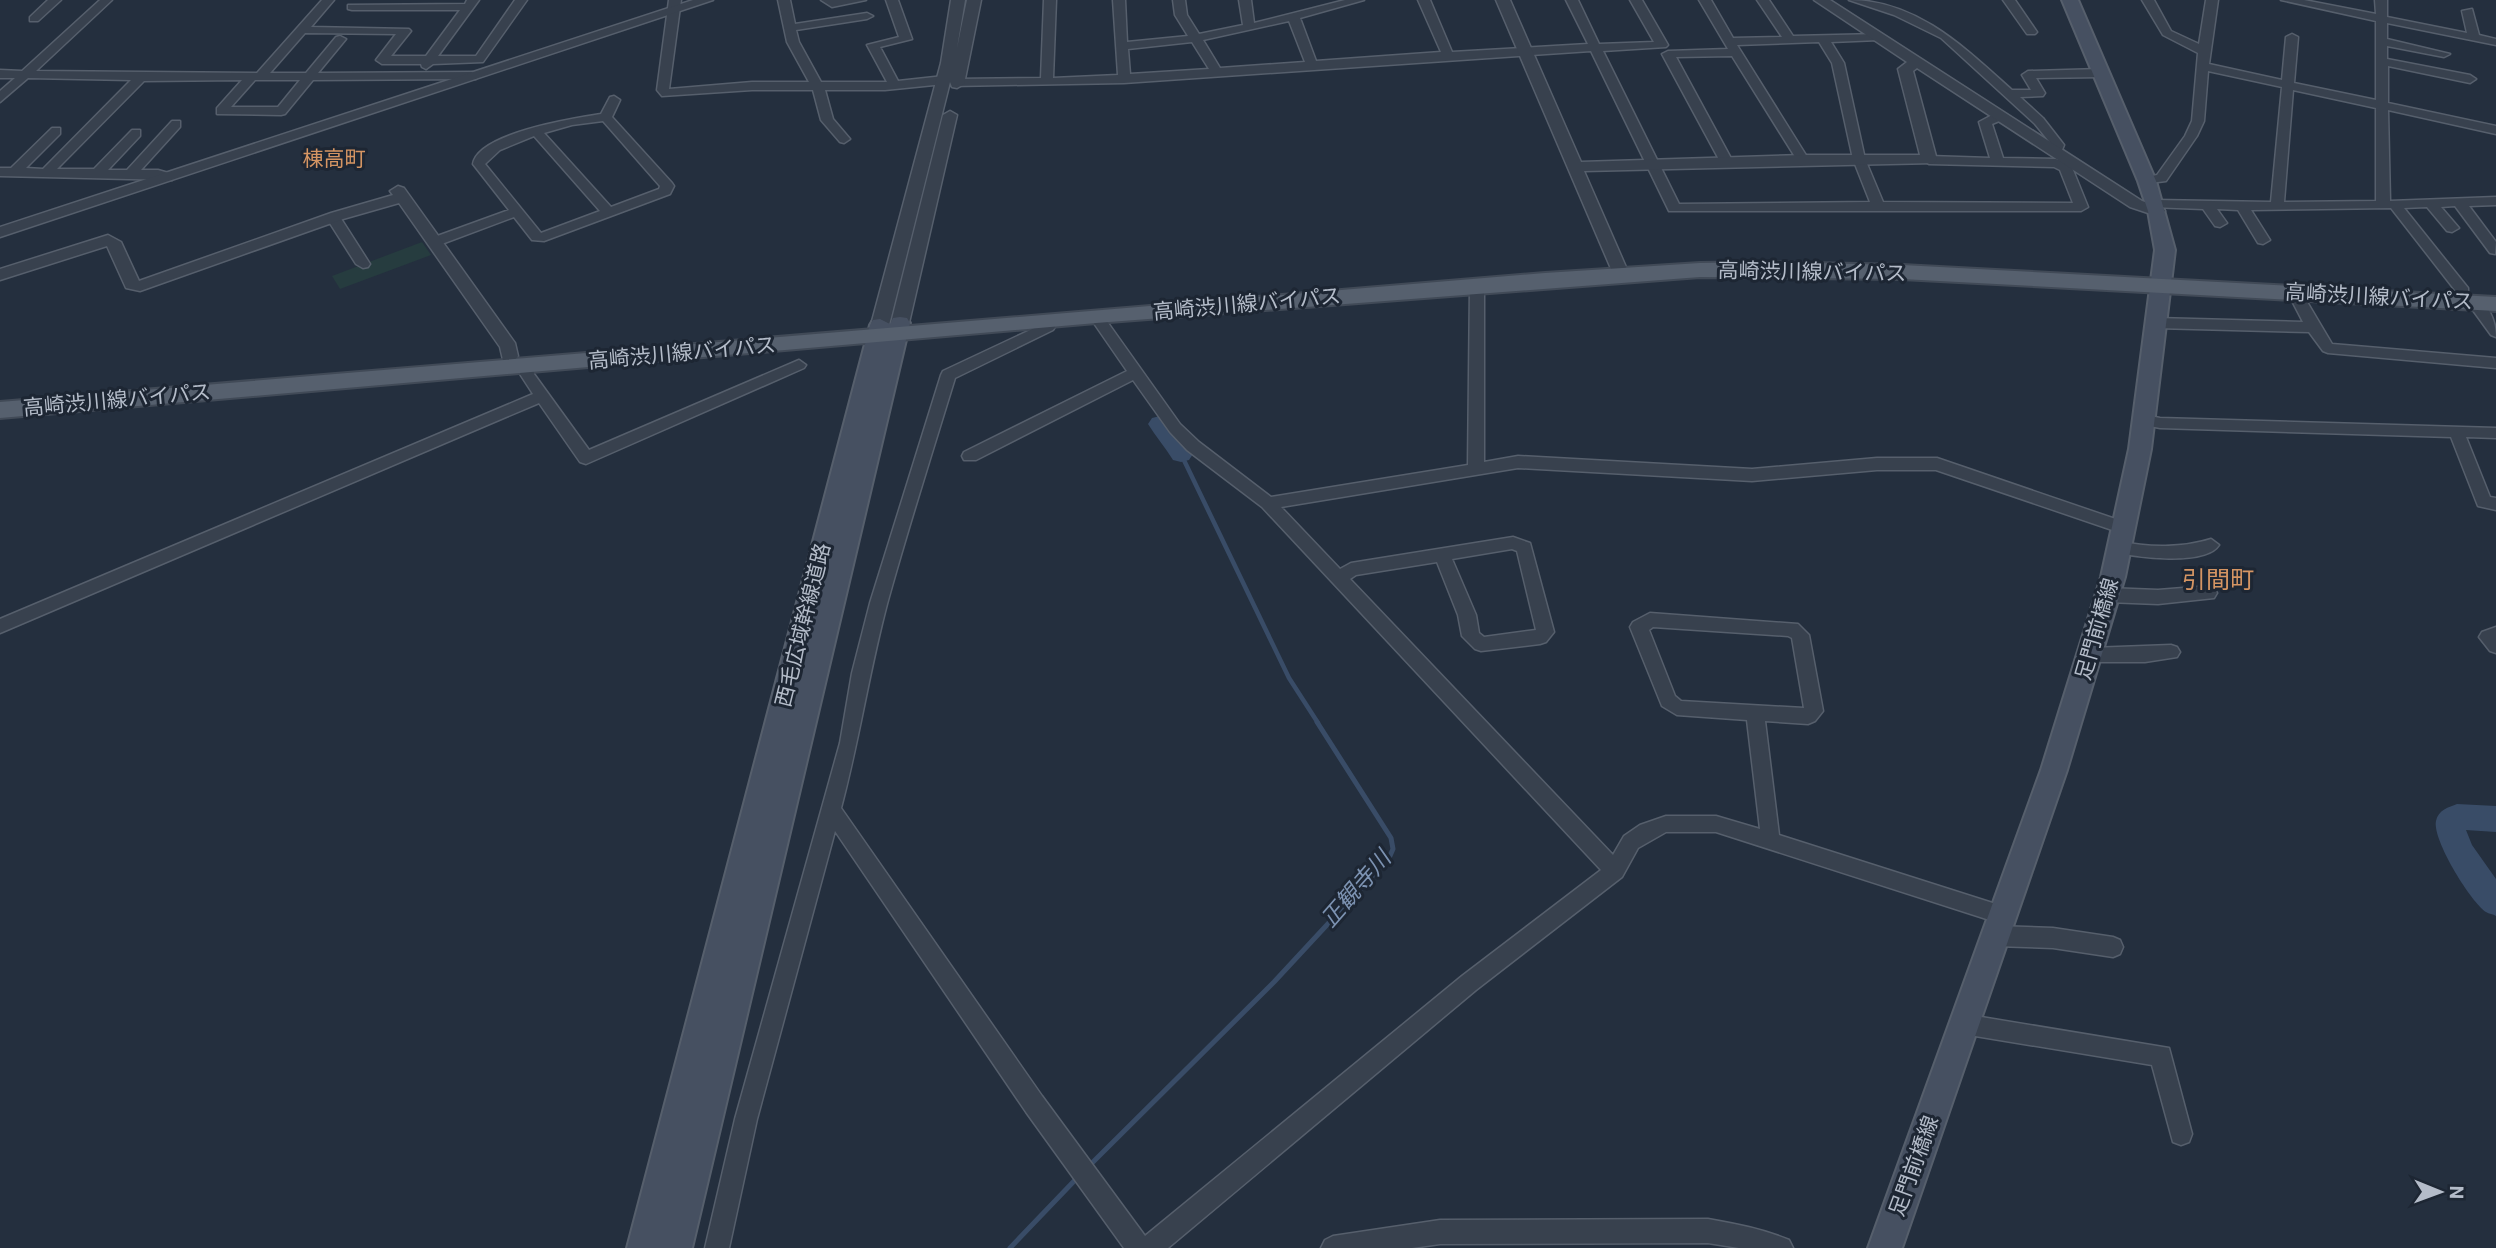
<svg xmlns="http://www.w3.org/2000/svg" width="2496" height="1248" viewBox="0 0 2496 1248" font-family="Roboto,'Noto Sans JP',sans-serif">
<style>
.green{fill:#263c3f}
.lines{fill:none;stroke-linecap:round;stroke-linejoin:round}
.stream-far1{stroke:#394c67;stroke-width:4.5}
.stream{stroke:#394c67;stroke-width:5}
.river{fill:#394c67;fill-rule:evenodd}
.minor-casing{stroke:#565f6c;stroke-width:3}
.tertiary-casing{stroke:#565f6c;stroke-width:3}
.secondary-casing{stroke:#565f6c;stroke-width:4}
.primary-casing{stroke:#414a57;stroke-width:4}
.minor{fill:#38414e;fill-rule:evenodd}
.tertiary{fill:#38414e;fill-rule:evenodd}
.secondary{fill:#465061;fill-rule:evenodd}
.primary{fill:#56606e;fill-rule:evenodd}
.labels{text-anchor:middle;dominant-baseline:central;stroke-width:6;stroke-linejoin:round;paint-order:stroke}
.far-quarter-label{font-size:21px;fill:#d59563;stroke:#1d2633}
.street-label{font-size:21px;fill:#b4bcc9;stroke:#1d2633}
.water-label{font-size:23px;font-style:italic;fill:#7c92b1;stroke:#1d2633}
.quarter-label{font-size:24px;fill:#d59563;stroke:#1d2633}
</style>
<rect width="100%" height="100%" fill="#242f3e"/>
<path class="green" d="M 422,242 L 431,255 L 340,289 L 332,276 Z"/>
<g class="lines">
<path class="stream-far1" d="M 1181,454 L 1289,678 L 1318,723"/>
<path class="stream" d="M 1088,1167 L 1274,982 L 1389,858 L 1393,849 L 1391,838 L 1317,722
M 1010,1248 L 1077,1178"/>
<path class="river" d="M 1160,416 C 1176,421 1187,439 1193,454 L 1189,460 L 1181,462 L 1173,460 C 1165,447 1156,437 1148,424 L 1152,418 Z
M 2457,804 L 2496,806 L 2496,832 L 2466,830 L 2472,845 L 2496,879 L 2496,916 C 2493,914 2489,914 2486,912 C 2470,901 2432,839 2436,821 C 2438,810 2449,807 2457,804 Z"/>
<defs>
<path id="minor" d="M 48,0 L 61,0 L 38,21 L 30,21 L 30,17 Z
M 100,0 L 112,0 L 36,71 L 257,73 L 322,0 L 334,0 L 311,27 L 409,29 L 411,31 L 391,56 L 426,56 L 460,10 L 352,10 L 348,9 L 348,5 L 465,4 L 467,0 L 479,0 L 438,56 L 476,56 L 515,0 L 527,0 L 483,62 L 433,64 L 426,69 L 422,67 L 421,64 L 382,64 L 376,60 L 396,34 L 305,33 L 270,73 L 306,73 L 336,37 L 340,36 L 346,39 L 318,73 L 472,72 L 478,76 L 476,79 L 313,80 L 285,114 L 281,115 L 217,114 L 217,108 L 242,80 L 144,81 L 57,169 L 94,169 L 132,130 L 140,130 L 140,136 L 108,170 L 127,170 L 172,121 L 180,121 L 180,127 L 141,170 L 158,170 L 172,174 L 172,180 L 0,176 L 0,168 L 11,168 L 52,128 L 60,128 L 60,134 L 26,168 L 43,169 L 131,80 L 28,78 L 0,102 L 0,91 L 15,78 L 0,78 L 0,70 L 22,71 ZM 255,80 L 300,80 L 278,107 L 231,107 Z
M 669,0 L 681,0 L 669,89 L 752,82 L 809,82 L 787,42 L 778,0 L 790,0 L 795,24 L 867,13 L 873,16 L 867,19 L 796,30 L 799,42 L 821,82 L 887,82 L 867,45 L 899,37 L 886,0 L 898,0 L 912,39 L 880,47 L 898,81 L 944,76 L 950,80 L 944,84 L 885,90 L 825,90 L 833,119 L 850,139 L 844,143 L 840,142 L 821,120 L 813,90 L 752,90 L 662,96 L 657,90 Z
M 821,0 L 866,0 L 832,7 Z
M 1044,0 L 1056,0 L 1053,78 L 1118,75 L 1113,0 L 1125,0 L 1127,42 L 1188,36 L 1175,15 L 1173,0 L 1185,0 L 1187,15 L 1199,34 L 1243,25 L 1239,0 L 1251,0 L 1254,23 L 1345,0 L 1364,0 L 1300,18 L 1316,61 L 1441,52 L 1418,0 L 1430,0 L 1452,52 L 1588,44 L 1566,0 L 1578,0 L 1599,44 L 1654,42 L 1630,0 L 1642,0 L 1668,45 L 1666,47 L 1603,51 L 1679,204 L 1870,202 L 1853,159 L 1832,63 L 1819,42 L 1737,45 L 1809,160 L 1803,164 L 1797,160 L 1732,56 L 1676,57 L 1733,162 L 1732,165 L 1722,165 L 1662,54 L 1668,51 L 1728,49 L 1699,0 L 1711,0 L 1733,38 L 1782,37 L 1757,0 L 1769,0 L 1793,36 L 1879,34 L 1885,37 L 1879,40 L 1831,42 L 1844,63 L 1865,159 L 1883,202 L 2073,203 L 2060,170 L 2054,167 L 1929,164 L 1923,160 L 1929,156 L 1990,158 L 1979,122 L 1996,113 L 2004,113 L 2004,119 L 1992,124 L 2003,158 L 2056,159 L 2071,165 L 2088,207 L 2081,211 L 1669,211 L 1591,51 L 1124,83 L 953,86 L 953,80 L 957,79 L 1041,78 ZM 1289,21 L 1305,62 L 1220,68 L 1203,40 ZM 1192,42 L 1209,69 L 1130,74 L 1128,49 Z
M 1849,0 C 1917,0 1965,48 2012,90 L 2031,90 L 2022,75 L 2028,71 L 2101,69 L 2107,73 L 2101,77 L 2036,78 L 2045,93 L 2043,96 L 2020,97 L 2043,118 L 2064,145 L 2060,155 L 2052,155 L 2052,145 L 2035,124 L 1941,38 L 1894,15 Z
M 2003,0 L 2015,0 L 2037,32 L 2035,34 L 2027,34 Z
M 2142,0 L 2154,0 L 2171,31 L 2199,44 L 2206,0 L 2218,0 L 2209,64 L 2282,80 L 2286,37 L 2292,34 L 2298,37 L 2294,83 L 2376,100 L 2376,21 L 2281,0 L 2304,0 L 2376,14 L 2375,0 L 2387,0 L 2387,17 L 2467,33 L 2462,11 L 2472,9 L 2479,35 L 2496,39 L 2496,45 L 2387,23 L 2387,39 L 2450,54 L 2444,57 L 2387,46 L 2387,59 L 2470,75 L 2476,79 L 2470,83 L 2388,66 L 2388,103 L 2496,126 L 2496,134 L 2388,110 L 2390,201 L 2496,197 L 2496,205 L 2469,206 L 2496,242 L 2495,254 L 2490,253 L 2455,206 L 2441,207 L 2459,228 L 2452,232 L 2447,231 L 2427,207 L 2404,208 L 2468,288 L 2468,294 L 2458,294 L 2391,208 L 2251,210 L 2270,240 L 2263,244 L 2258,243 L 2238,210 L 2217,209 L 2227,223 L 2220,227 L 2215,226 L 2203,209 L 2150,207 L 2148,204 L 2155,200 L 2271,202 L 2282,87 L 2208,71 L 2204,121 L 2197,136 L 2166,181 L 2142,184 L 2142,178 L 2157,175 L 2185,136 L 2192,121 L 2198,53 L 2163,35 ZM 2293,90 L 2376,108 L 2376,201 L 2284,202 Z
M 614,96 L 620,100 L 612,117 L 672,183 L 674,186 L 670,194 L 544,241 L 532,240 L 514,217 L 439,245 L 429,245 L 429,239 L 509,210 L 473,164 C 478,133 575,118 601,114 L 610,97 ZM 603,121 L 660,186 L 659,189 L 611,207 L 544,133 L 572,125 ZM 534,136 L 600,211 L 541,233 L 485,164 L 500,150 Z
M 333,213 L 340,217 L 370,264 L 368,267 L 363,268 L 356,264 L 326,217 Z
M 1477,282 L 1484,286 L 1484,462 L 1518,456 L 1752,469 L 1877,458 L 1937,458 L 2130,524 L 2132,528 L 2130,532 L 2124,534 L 1936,470 L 1877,470 L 1752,481 L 1518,468 L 1281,507 L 1340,569 L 1351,563 L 1513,537 L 1530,543 L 1554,632 L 1546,642 L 1540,644 L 1481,651 L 1475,649 L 1462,636 L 1458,615 L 1437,562 L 1356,575 L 1350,579 L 1613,855 L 1624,836 L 1640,825 L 1666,816 L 1716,816 L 1760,829 L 1747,720 L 1677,715 L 1662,706 L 1630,627 L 1633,622 L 1650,613 L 1798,624 L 1809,635 L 1823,711 L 1815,721 L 1808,724 L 1765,721 L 1779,835 L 2002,906 L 2009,908 L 2012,915 L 2009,922 L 2002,924 L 1716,832 L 1666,832 L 1638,848 L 1622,877 L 1476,990 L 1168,1248 L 1124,1248 L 1026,1112 L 835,831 L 757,1119 L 729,1248 L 705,1248 L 735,1119 L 840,743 L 852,673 L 870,603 L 941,375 L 943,371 L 1041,325 L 1043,317 L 1053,317 L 1055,327 L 1053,330 L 955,378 C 932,453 908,528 887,604 C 869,672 859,741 841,808 L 1042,1096 L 1145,1236 L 1462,976 L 1601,870 L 1262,507 L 1187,450 L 1170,432 L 1133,380 L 976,460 L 964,460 L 962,456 L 964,452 L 1127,371 L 1089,316 L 1096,311 L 1101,313 L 1180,424 L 1199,442 L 1271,497 L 1468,465 L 1470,286 ZM 1512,549 L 1517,551 L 1536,630 L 1484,637 L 1479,633 L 1476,615 L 1452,559 ZM 1653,627 L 1788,636 L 1792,638 L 1804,708 L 1681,701 L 1675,696 L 1649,630 Z
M 2295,289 L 2300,290 L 2332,344 L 2496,358 L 2496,368 L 2328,353 L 2323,351 L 2309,332 L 2156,328 L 2149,323 L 2156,318 L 2303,322 L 2288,293 Z
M 2474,298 C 2489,303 2496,322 2496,337 L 2491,335 L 2467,302 Z
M 799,360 L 806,365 L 804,368 L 586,464 L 580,462 L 539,403 L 0,633 L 0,619 L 533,394 L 520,374 L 522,363 L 532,363 L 534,374 L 589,450 Z
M 2145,415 L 2160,418 L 2496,428 L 2496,438 L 2466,437 L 2490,497 L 2496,498 L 2496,510 L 2478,506 L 2451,437 L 2160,428 L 2140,424 L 2137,420 L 2140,416 Z
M 2211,539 L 2219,545 C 2206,566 2134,558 2113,551 L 2111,547 L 2119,541 C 2148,548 2183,548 2211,539 Z
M 2208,586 L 2214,588 L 2217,593 L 2214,598 L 2158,604 L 2107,602 L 2101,600 L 2098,595 L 2101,590 L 2107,588 L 2158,590 Z
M 2496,627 L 2496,653 L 2490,651 L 2479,637 L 2482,632 Z
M 2171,645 L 2177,647 L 2180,652 L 2177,657 L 2145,662 L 2091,662 L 2085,660 L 2082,655 L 2085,650 L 2091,648 Z
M 1995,926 L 2053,928 L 2113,937 L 2120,940 L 2123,947 L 2120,954 L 2113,957 L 2053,948 L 1995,946 L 1988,943 L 1985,936 L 1988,929 Z
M 1963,1014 L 2169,1048 L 2192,1134 L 2189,1142 L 2181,1145 L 2173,1142 L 2152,1065 L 1963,1034 L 1955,1031 L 1952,1024 L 1955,1017 Z
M 1708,1219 C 1736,1224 1763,1229 1789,1240 L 1793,1248 L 1739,1248 L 1708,1243 L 1440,1244 L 1412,1248 L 1321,1248 L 1325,1240 L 1333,1236 L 1440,1220 Z"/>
<path id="tertiary" d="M 693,0 L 713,0 L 0,237 L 0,227 Z
M 951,0 L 965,0 L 957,48 L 967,0 L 981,0 L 964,84 L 957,88 L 952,87 L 950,82 L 889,325 L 880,331 L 871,325 L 941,63 Z
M 1496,0 L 1510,0 L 1581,162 L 1803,155 L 1920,155 L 1898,69 L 1907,62 L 1814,0 L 1830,0 L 2142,201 L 2163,208 L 2165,211 L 2157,216 L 2130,207 L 1917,68 L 1913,71 L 1937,160 L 1934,163 L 1584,171 L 1629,274 L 1621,279 L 1615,278 Z
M 950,111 L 957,115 L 909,323 L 900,329 L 891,323 L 943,115 Z
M 398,186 L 404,188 L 515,343 L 518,356 L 515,360 L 503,360 L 500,347 L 399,203 L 343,219 L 140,291 L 126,288 L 107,246 L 0,280 L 0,269 L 108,235 L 121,242 L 139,281 L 331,213 L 393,195 L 390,191 Z"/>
<path id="secondary" d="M 2062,0 L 2078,0 L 2156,181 L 2175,250 L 2151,449 L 2125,577 L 2067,770 L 1902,1248 L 1868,1248 L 2041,770 L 2101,577 L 2129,449 L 2155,250 L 2148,211 L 2138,181 Z
M 900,317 L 907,318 L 910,323 L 692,1248 L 627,1248 L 870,325 L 873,320 L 880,319 L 890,324 L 893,318 Z"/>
<path id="primary" d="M 1763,262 L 1902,265 L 2496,297 L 2496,311 L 1902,279 L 1700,277 L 1096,323 L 0,418 L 0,402 L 1545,273 L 1700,263 Z"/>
</defs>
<use href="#minor" class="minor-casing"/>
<use href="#tertiary" class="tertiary-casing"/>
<use href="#secondary" class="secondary-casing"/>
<use href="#primary" class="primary-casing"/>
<use href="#minor" class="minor"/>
<use href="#tertiary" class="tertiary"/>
<use href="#secondary" class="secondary"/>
<use href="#primary" class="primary"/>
</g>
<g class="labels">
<g class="far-quarter-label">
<text x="334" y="159">棟高町</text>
</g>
<g class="street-label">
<text transform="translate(1812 272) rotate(1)">高崎渋川線バイパス</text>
<text transform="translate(2379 297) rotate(3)">高崎渋川線バイパス</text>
<text transform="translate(1247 304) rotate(-5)">高崎渋川線バイパス</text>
<text transform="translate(682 353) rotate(-5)">高崎渋川線バイパス</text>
<text transform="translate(117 400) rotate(-5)">高崎渋川線バイパス</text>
<text transform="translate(803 625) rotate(-76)">西毛広域幹線道路</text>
<text transform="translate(2097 629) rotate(-74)">足門前橋線</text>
<text transform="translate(1914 1166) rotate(-70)">足門前橋線</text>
</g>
<g class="water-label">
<text transform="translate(1356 889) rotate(-49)">正観寺川</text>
</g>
<g class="quarter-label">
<text x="2218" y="580">引間町</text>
</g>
</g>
<g transform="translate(2440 1192) rotate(91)" stroke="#1d2633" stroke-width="5" paint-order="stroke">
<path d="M0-5L12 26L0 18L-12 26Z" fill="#b4bcc9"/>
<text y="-10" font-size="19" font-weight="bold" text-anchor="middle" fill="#b4bcc9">N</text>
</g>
</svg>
